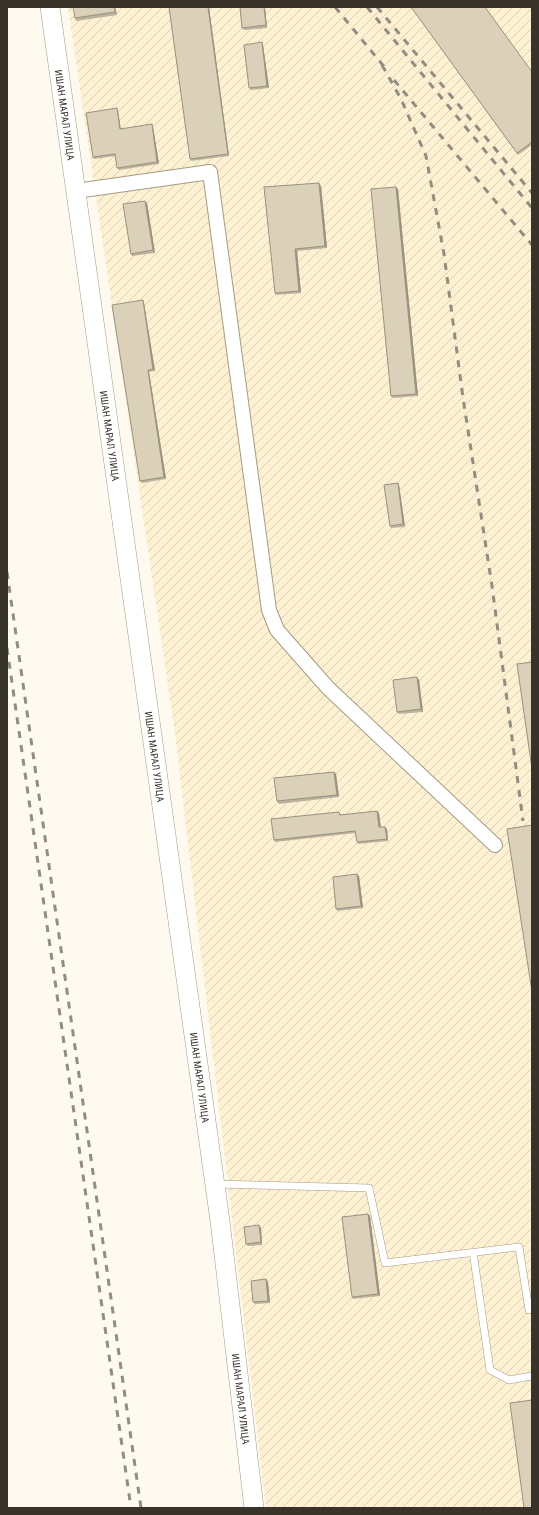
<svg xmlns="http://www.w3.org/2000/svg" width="539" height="1515" viewBox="0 0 539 1515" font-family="'Roboto Condensed',sans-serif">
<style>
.industrial{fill:url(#industrial-furrows)}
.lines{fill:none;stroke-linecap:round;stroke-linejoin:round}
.service-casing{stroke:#a59c85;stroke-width:8}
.minor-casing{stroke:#a59c85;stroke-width:16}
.secondary-casing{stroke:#a59c85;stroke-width:20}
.service{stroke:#fff;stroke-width:7}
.minor{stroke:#fff;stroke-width:14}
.secondary{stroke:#fff;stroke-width:19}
.rail{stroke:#918d83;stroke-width:3;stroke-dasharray:7 7;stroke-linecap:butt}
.wall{fill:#bcb39e}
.shaded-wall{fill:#999281}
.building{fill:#dbd0b8;stroke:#999281}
.labels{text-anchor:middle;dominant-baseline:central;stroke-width:3.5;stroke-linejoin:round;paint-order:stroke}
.street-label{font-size:10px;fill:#38342a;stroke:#fff}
</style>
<defs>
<pattern id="industrial-furrows" width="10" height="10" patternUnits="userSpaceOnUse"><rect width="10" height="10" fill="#fef1d1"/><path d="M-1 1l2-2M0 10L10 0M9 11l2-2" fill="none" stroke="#dacfb4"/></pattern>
</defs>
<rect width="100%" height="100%" fill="#fefaf0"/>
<path class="industrial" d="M 68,7 L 532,7 L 532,1508 L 266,1508 L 175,733 Z"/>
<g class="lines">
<defs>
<path id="service" d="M 215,1184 L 369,1188 L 385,1263 L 519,1247 L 529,1310
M 473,1252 L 490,1370 L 509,1380 L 532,1376"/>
<path id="minor" d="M 76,191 L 210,172 L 269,610 L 277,630 L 328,688 L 495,845"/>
<g id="secondary">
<path id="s1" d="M 50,7 L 220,1221 L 254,1508"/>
</g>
</defs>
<use href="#service" class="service-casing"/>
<use href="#minor" class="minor-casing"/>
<use href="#secondary" class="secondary-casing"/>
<use href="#service" class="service"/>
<use href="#minor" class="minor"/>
<use href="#secondary" class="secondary"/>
<path class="rail" d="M 335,7 L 386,69
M 367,7 L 532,208
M 377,7 L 532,193
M 382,65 L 401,99 L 426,156 L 444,254 L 463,398 L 492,586 L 523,821
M 394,80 L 532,245
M 7,572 L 141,1508
M 7,648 L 131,1508"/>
</g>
<path class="wall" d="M 115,7 L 117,15 L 76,21 L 75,18 Z
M 169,7 L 209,7 L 229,156 L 191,161 L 190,159 Z
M 240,7 L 265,7 L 267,28 L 244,30 L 242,28 Z
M 411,7 L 532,72 L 532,145 L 518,155 Z
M 262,42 L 263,45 L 269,88 L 251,90 L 249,88 Z
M 117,108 L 118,111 L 121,129 L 152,124 L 153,127 L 159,164 L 119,170 L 117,168 L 115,156 L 94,159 L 93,157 Z
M 321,186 L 327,248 L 297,251 L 301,293 L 276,295 L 275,293 Z
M 396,187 L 398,189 L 418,396 L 393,398 L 391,396 Z
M 147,203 L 155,253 L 132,256 L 131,254 Z
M 143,300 L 144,303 L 155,371 L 149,372 L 166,479 L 142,483 L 140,481 Z
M 399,485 L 405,527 L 391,528 L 390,526 Z
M 419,680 L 423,712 L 399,714 L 397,712 Z
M 334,772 L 336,774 L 339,797 L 279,804 L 277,801 Z
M 339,812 L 341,815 L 379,813 L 381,827 L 387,829 L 388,841 L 358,844 L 357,842 L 356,833 L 275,842 L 274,840 Z
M 359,876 L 363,908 L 338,911 L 336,909 Z
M 368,1214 L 370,1216 L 380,1296 L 353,1299 L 352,1297 Z
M 261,1228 L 262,1245 L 248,1246 L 246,1244 Z
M 266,1279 L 268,1282 L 270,1303 L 255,1304 L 253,1302 Z"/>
<path class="shaded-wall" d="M 114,7 L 115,7 L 117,15 L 115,12 Z
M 208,7 L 209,7 L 229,156 L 228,154 Z
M 264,7 L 265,7 L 267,28 L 266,25 Z
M 262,42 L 263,45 L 269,88 L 267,86 Z
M 117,108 L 118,111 L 121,132 L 120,129 Z
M 152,124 L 153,127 L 159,164 L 157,162 Z
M 319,183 L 321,186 L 327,248 L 325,246 Z
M 396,187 L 398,189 L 418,396 L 416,394 Z
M 145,201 L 147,203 L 155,253 L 153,250 Z
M 295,249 L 297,251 L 301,293 L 299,291 Z
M 143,300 L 144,303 L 155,371 L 153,369 Z
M 148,370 L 149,372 L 166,479 L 164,477 Z
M 398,483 L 399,485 L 405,527 L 403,524 Z
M 417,677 L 419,680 L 423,712 L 421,709 Z
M 334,772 L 336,774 L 339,797 L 337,795 Z
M 377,811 L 379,813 L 381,830 L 379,827 Z
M 385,827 L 387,829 L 388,841 L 387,839 Z
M 357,874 L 359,876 L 363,908 L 361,906 Z
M 368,1214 L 370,1216 L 380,1296 L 378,1294 Z
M 259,1225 L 261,1228 L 262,1245 L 261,1242 Z
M 266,1279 L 268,1282 L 270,1303 L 268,1301 Z"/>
<path class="building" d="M 73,7 L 114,7 L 115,12 L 75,18 Z
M 169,7 L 208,7 L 228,154 L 190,159 Z
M 240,7 L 264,7 L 266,25 L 242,28 Z
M 411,7 L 485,7 L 532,72 L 532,142 L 517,153 Z
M 262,42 L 267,86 L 249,88 L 244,45 Z
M 117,108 L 120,129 L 152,124 L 157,162 L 117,168 L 115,154 L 93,157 L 86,113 Z
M 319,183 L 325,246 L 295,249 L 299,291 L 275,293 L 264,187 Z
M 396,187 L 416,394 L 391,396 L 371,189 Z
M 145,201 L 153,250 L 131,254 L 123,204 Z
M 143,300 L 153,369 L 148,370 L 164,477 L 140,481 L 112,305 Z
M 398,483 L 403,524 L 390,526 L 384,485 Z
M 532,662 L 532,769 L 517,664 Z
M 417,677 L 421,709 L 397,712 L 393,680 Z
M 334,772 L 337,795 L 277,801 L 274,778 Z
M 377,811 L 379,827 L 385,827 L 387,839 L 357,842 L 355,831 L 274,840 L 271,819 L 339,812 L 340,815 Z
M 532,825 L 532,992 L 507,829 Z
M 357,874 L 361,906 L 336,909 L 333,877 Z
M 368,1214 L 378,1294 L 352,1297 L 342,1217 Z
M 259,1225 L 261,1242 L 246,1244 L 244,1227 Z
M 266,1279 L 268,1301 L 253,1302 L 251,1281 Z
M 532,1400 L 532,1508 L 524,1508 L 510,1403 Z"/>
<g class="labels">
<g class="street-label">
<text stroke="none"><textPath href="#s1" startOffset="109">ИШАН МАРАЛ УЛИЦА</textPath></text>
<text stroke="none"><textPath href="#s1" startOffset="433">ИШАН МАРАЛ УЛИЦА</textPath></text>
<text stroke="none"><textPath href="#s1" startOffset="757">ИШАН МАРАЛ УЛИЦА</textPath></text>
<text stroke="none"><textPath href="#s1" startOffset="1081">ИШАН МАРАЛ УЛИЦА</textPath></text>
<text stroke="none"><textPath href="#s1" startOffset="1405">ИШАН МАРАЛ УЛИЦА</textPath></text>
</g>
</g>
<rect width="539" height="1515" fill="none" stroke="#38342a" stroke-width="16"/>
</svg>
